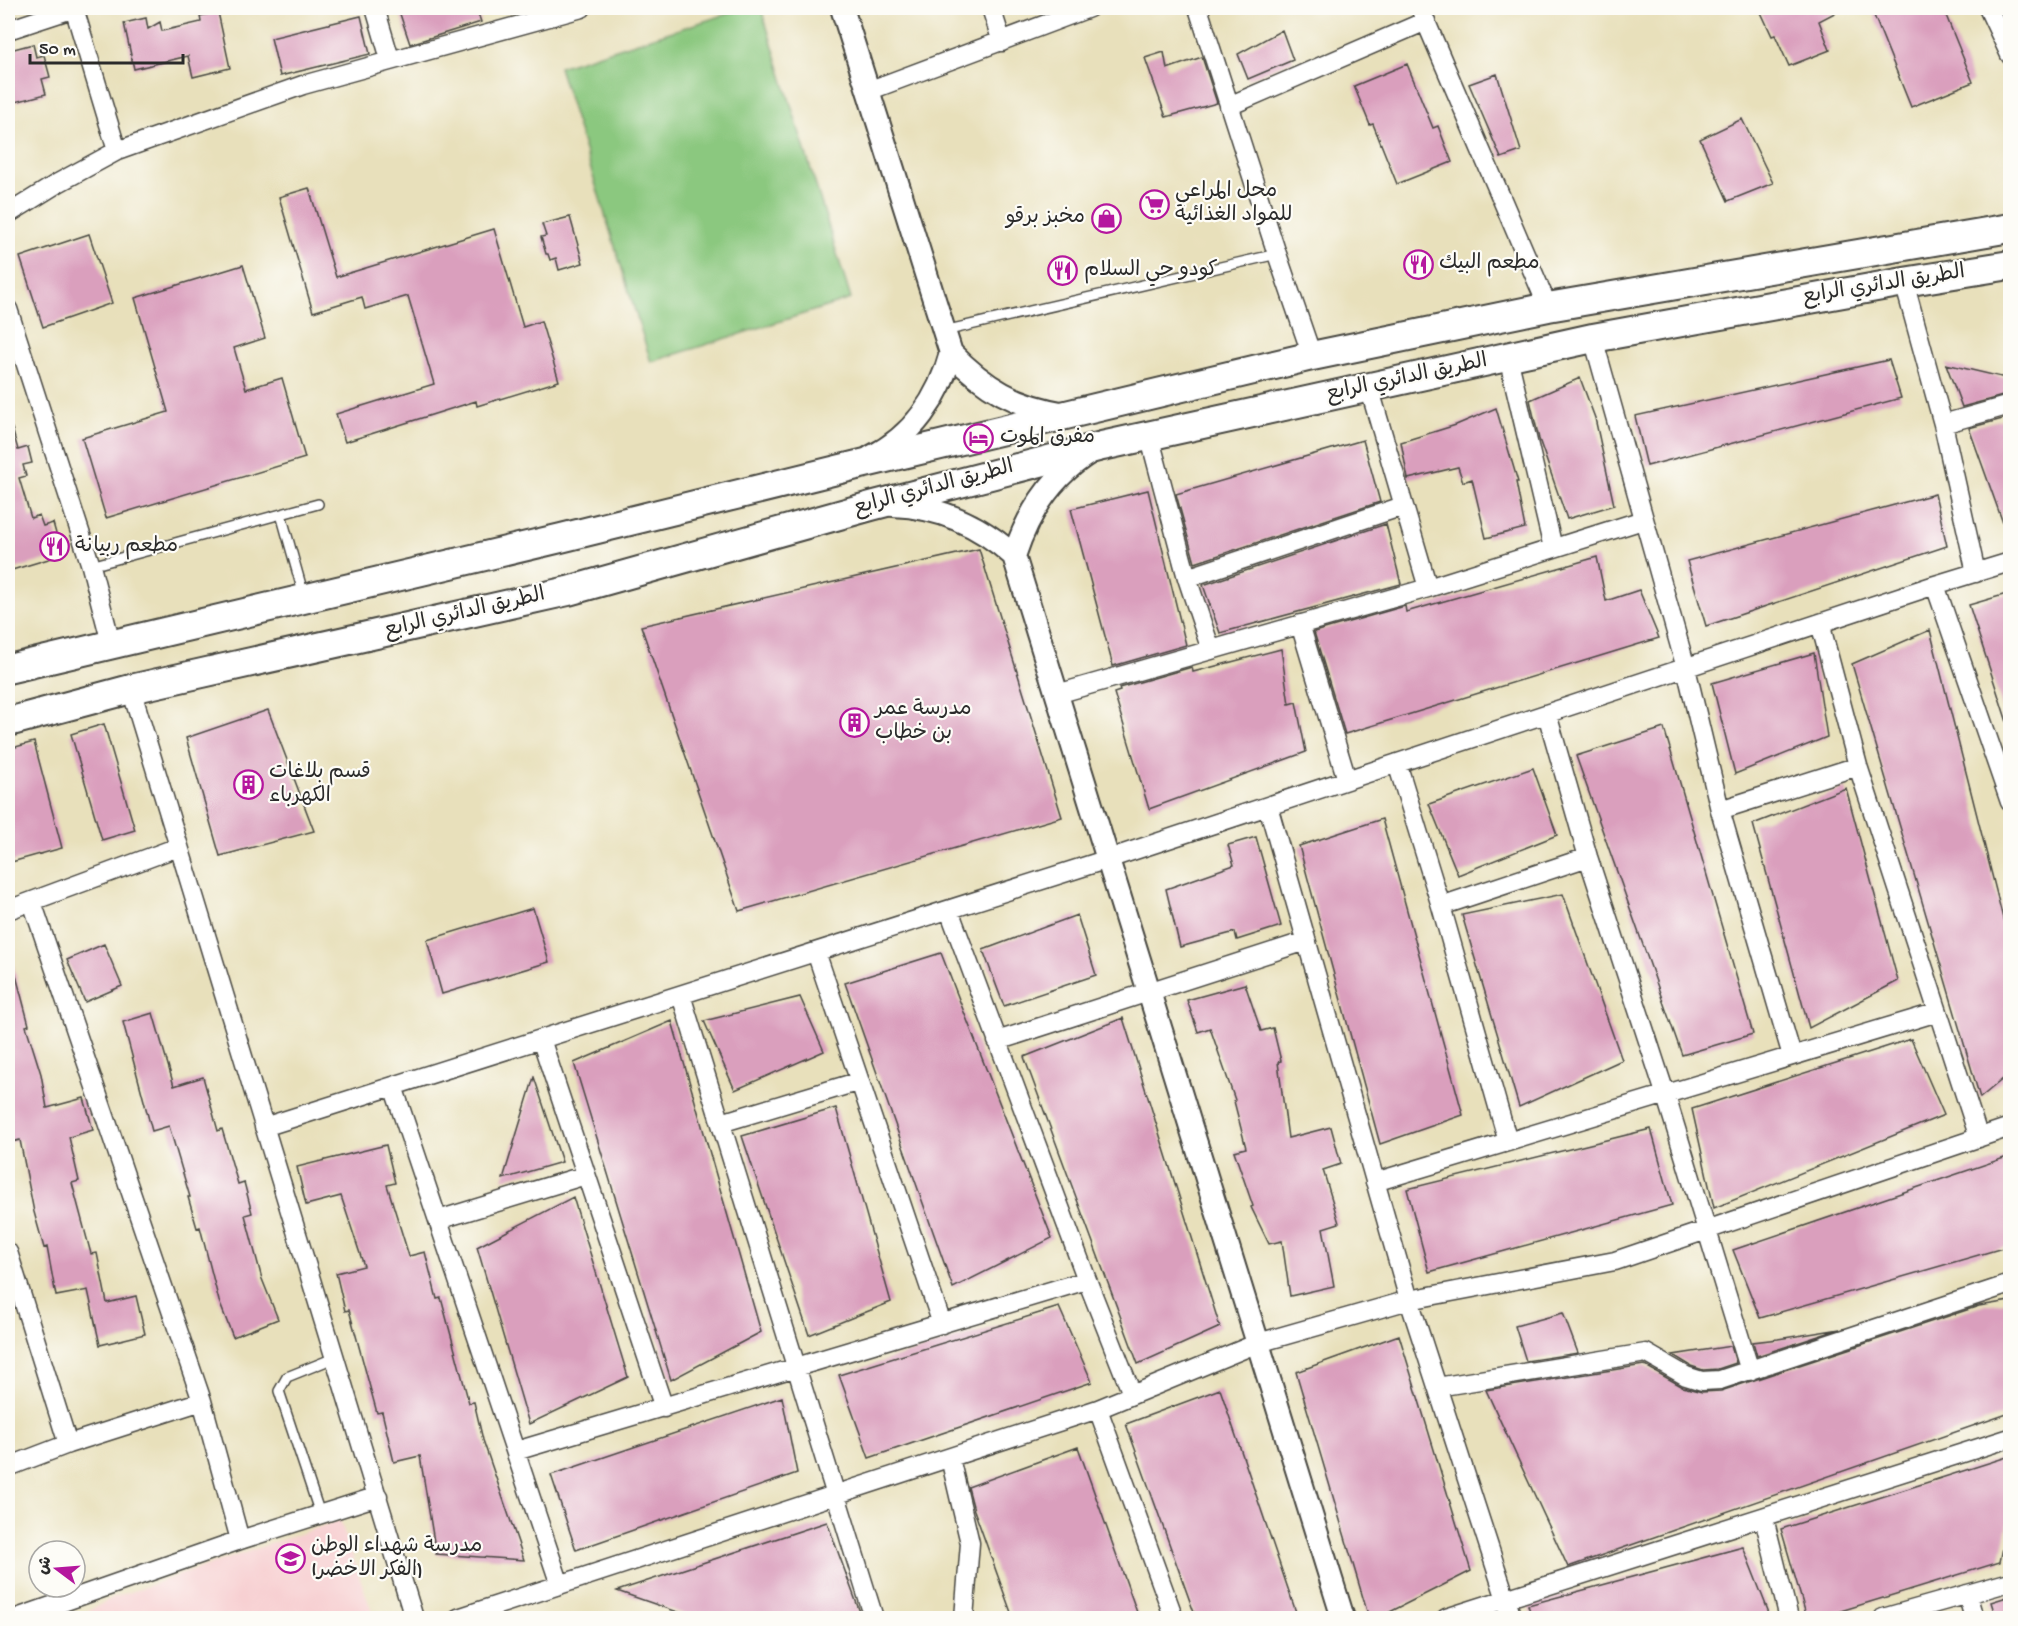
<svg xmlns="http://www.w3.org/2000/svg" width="2018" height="1626" viewBox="0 0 2018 1626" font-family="'Gochi Hand','Playpen Sans Arabic',sans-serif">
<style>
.built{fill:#f7cfd1}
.green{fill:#8bc87f;stroke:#5b7a55;stroke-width:1.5}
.building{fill:#da9fbd}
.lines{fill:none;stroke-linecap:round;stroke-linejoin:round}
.service-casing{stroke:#474641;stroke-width:12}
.minor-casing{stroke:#474641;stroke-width:21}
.tertiary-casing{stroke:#474641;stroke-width:26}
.primary-casing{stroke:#474641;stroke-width:32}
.service{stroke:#fff;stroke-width:9}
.minor{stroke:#fff;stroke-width:18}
.tertiary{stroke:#fff;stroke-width:22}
.primary{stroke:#fff;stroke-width:28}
.labels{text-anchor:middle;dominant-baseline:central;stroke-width:4.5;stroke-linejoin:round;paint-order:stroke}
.poi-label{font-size:21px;fill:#2b2b2b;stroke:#fdfcf7;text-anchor:start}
.street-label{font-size:21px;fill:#2b2b2b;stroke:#fdfcf7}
</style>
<rect width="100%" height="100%" fill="#fdfcf7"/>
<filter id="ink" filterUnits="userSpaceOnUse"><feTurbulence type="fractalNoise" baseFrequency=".0167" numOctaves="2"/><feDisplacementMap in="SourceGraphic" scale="12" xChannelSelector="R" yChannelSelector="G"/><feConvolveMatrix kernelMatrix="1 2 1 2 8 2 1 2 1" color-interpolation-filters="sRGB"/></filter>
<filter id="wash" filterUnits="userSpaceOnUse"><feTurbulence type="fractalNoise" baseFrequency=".008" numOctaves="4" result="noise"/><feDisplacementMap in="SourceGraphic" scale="24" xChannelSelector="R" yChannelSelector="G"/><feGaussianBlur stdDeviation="1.35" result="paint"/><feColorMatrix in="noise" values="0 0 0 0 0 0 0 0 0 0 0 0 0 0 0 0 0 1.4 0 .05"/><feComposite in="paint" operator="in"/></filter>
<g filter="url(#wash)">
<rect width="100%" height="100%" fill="#e8e0bb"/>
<path class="built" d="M 340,1520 L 374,1618 L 75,1618 L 112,1598 Z"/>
<path class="green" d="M 746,8 L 761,8 L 851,299 L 651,362 L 559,67 Z"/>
<g id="blocks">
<path class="building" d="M 398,8 L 476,8 L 481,22 L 410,44 Z
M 1759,8 L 1844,8 L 1819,21 L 1830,50 L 1789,66 L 1775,35 L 1772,36 Z
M 1871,8 L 1943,8 L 1973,82 L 1911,107 Z
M 218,12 L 230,68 L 193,77 L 188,56 L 134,69 L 124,23 L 146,18 L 148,29 L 160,22 L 162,31 L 201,22 L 200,16 Z
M 361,16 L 370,54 L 280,76 L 271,38 Z
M 1282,30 L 1293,60 L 1248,79 L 1238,54 Z
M 33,44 L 36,57 L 44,55 L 50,77 L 42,79 L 46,94 L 15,102 L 8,75 L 8,61 L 12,60 L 10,50 Z
M 1164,52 L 1167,69 L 1202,57 L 1217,103 L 1166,117 L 1145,58 Z
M 1407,64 L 1433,128 L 1438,126 L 1452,162 L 1397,184 L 1373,124 L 1370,125 L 1354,86 Z
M 1497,74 L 1521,151 L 1501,158 L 1469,84 Z
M 1742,119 L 1773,183 L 1728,201 L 1700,139 Z
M 309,188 L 336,277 L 494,229 L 523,327 L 541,321 L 559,381 L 477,406 L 476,401 L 345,442 L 336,414 L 434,384 L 408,296 L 365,309 L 362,297 L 313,312 L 279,197 Z
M 570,217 L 583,263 L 559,270 L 556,258 L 550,260 L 548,254 L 546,254 L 541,237 L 546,236 L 542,224 Z
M 89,234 L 112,303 L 43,327 L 20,257 Z
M 243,265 L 265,338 L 234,348 L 246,389 L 282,378 L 305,458 L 106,518 L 82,438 L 168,412 L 135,298 Z
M 1889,360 L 1901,398 L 1647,466 L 1635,416 Z
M 1946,364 L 2010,379 L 2010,394 L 1962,407 Z
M 1580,378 L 1595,418 L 1614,505 L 1567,519 L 1539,439 L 1530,400 Z
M 1496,408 L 1518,482 L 1516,482 L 1525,528 L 1486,538 L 1472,479 L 1463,482 L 1458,467 L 1408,479 L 1401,442 L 1456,425 Z
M 2010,417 L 2010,536 L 2008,537 L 1969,428 Z
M 8,428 L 12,428 L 18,450 L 28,447 L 32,463 L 23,465 L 26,476 L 19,478 L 31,518 L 39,515 L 43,526 L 53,523 L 62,555 L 12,570 L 8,553 Z
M 1363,440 L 1380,502 L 1195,563 L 1176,494 Z
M 1148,490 L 1186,645 L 1113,666 L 1071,509 Z
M 1935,494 L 1947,546 L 1706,626 L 1687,561 Z
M 1386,524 L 1401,584 L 1220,633 L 1203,585 Z
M 979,549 L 1062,817 L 739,911 L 641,626 Z
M 1597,557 L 1606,601 L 1639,590 L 1659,638 L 1345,734 L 1314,632 L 1405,606 L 1406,612 Z
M 2010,593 L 2010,721 L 2007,722 L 1969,605 Z
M 1930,630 L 2010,946 L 2010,1073 L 1980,1098 L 1852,664 Z
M 1281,649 L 1289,704 L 1296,702 L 1306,752 L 1149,809 L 1114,693 L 1120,691 L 1119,688 L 1192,667 L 1193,672 Z
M 1814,653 L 1827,737 L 1735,774 L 1712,683 Z
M 268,710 L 314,831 L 220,856 L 186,738 Z
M 104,724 L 135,830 L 102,840 L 71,734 Z
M 1664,728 L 1753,1034 L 1682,1055 L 1576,756 Z
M 34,742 L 62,848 L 8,863 L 8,749 Z
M 1533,768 L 1557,835 L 1458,875 L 1429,804 Z
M 1846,788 L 1898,981 L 1809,1028 L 1753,824 Z
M 1382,819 L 1463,1115 L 1380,1144 L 1299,846 Z
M 1256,837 L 1281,926 L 1237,940 L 1235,932 L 1180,947 L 1166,889 L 1234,865 L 1228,845 Z
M 1563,894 L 1622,1060 L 1519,1107 L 1462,915 Z
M 533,908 L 549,962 L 442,994 L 427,940 Z
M 1077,915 L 1096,975 L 1004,1006 L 983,950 Z
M 104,944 L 122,986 L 85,1002 L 67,960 Z
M 941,953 L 1052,1238 L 953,1288 L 845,983 Z
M 13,964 L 29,1025 L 26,1026 L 41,1074 L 47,1108 L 84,1098 L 93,1130 L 69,1137 L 79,1181 L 72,1183 L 91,1254 L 97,1253 L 107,1303 L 136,1296 L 145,1334 L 100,1345 L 88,1290 L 56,1296 L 47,1247 L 44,1248 L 34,1212 L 20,1140 L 8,1143 L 8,965 Z
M 1245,984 L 1261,1031 L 1273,1028 L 1281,1061 L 1278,1062 L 1288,1138 L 1331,1127 L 1341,1164 L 1323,1170 L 1339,1223 L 1323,1228 L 1334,1286 L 1290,1296 L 1282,1241 L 1269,1244 L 1251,1207 L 1253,1206 L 1234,1151 L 1246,1148 L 1234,1101 L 1235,1100 L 1210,1028 L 1198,1032 L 1187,1000 Z
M 800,997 L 824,1051 L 735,1090 L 704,1021 Z
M 153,1013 L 174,1086 L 203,1077 L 218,1131 L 222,1129 L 238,1184 L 244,1182 L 252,1213 L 245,1215 L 262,1279 L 278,1319 L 233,1337 L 219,1301 L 200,1227 L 197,1228 L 188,1197 L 190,1197 L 169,1126 L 152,1131 L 123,1022 Z
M 1123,1018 L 1220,1327 L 1138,1364 L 1024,1057 Z
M 672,1021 L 761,1332 L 671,1380 L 574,1063 Z
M 1911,1039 L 1944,1115 L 1714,1208 L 1692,1109 Z
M 534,1077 L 562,1162 L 503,1179 Z
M 836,1108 L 891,1302 L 809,1335 L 742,1136 Z
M 1651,1129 L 1672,1205 L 1429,1272 L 1407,1189 Z
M 386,1145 L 395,1183 L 387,1185 L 409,1256 L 425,1252 L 437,1299 L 441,1298 L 469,1403 L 474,1402 L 483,1440 L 524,1560 L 436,1554 L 420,1456 L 394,1462 L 382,1412 L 377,1413 L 349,1310 L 345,1311 L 336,1273 L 364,1266 L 341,1196 L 306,1205 L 297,1167 Z
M 2010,1156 L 2010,1246 L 1760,1318 L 1733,1250 Z
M 573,1197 L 628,1377 L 529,1424 L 477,1247 Z
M 2010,1301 L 2010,1413 L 1568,1567 L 1486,1390 L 1644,1365 L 1683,1387 L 1702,1392 L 1721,1391 L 1979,1306 Z
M 1059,1307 L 1092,1382 L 869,1458 L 839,1375 Z
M 1563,1313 L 1578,1353 L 1526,1361 L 1515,1326 Z
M 1840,1329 L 1757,1356 L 1753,1342 L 1778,1339 Z
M 1399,1335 L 1471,1571 L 1378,1618 L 1369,1618 L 1296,1372 Z
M 1731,1346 L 1736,1363 L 1718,1369 L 1703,1370 L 1691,1366 L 1673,1355 Z
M 1220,1389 L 1298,1618 L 1196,1618 L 1126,1424 Z
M 782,1397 L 797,1473 L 576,1550 L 551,1475 Z
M 1078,1447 L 1139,1618 L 1013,1618 L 974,1510 L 968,1487 Z
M 2010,1456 L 2010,1516 L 2000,1562 L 1818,1618 L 1807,1618 L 1781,1529 Z
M 827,1522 L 861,1615 L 846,1618 L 695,1618 L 617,1591 Z
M 1743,1547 L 1771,1618 L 1532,1618 L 1528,1605 Z
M 2010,1596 L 2010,1618 L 1996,1618 L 1991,1602 Z"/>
</g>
</g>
<g filter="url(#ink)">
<use href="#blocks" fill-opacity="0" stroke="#474641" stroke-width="1.5"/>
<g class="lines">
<defs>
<path id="service" d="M 944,331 L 1277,254
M 281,514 L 304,596
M 91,566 L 318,504
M 320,1514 L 279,1391 L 287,1377 L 334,1358"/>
<path id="minor" d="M 74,8 L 117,151
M 375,8 L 390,59
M 991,8 L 1002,42
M 1198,8 L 1277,254 L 1312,356
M 1420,8 L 1548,307
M 1988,8 L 2010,55
M 8,30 L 75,8
M 868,91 L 1089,8
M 1229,106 L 1426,21
M 8,214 L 58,183 L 117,151 L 303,85 L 582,8
M 1904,282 L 1943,424 L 1976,573
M 8,309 L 91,566 L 111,643
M 1593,338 L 1686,668 L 1720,810 L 1792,1056
M 1508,357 L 1553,548
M 1369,387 L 1428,588
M 1943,424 L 2010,405
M 1149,435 L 1187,578 L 1211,650
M 1187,578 L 1403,506
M 1935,585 L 2010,802
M 1820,623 L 1858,766 L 1979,1138
M 1300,624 L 1347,780
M 131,689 L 414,1618
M 1057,694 L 1428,588 L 1643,520
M 1547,714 L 1588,857 L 1665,1093 L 1750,1371
M 1397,763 L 1441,906 L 1508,1142
M 1268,806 L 1409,1300 L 1512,1618
M 1720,810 L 1858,766
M 32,902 L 202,1401 L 240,1540
M 1441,906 L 1588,857
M 8,910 L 178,847
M 949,910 L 1087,1280 L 1132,1394
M 816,952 L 942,1324
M 681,995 L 874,1618
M 541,1039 L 664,1408
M 997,1041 L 1306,941
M 393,1086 L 560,1585
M 721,1123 L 860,1081
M 264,1127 L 1108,859 L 1935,585 L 2010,562
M 1375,1182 L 1938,1012
M 438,1220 L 586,1175
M 8,1252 L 68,1444
M 1437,1387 L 1646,1353 L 1686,1376 L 1702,1381 L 1720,1380 L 2010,1284
M 1098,1409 L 1174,1618
M 516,1451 L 1087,1280
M 950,1458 L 970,1543 L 964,1618
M 8,1467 L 68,1444 L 202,1401
M 1764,1518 L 1789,1618
M 1967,1594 L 1974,1618
M 17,1618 L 240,1540 L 378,1496
M 458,1618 L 1098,1409 L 1258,1343 L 1409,1300 L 1615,1261 L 2010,1127
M 1446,1618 L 2010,1438
M 1883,1618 L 2010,1582"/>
<path id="tertiary" d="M 842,8 L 951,353 C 985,388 1016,406 1066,414
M 871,457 C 913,436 939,398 951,353
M 893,505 C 940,507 979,524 1014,556 L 1343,1618
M 1014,556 C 1028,513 1052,475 1092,451"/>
<path id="primary" d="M 8,669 L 561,538 L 857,465 L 1312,356 L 1548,307 L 2010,228
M 8,722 L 131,689 L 568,591 L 871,506 L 1102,446 L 1593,338 L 1904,282 L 2010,265"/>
</defs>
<use href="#service" class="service-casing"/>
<use href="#minor" class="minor-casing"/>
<use href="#tertiary" class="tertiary-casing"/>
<use href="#primary" class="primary-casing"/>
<use href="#service" class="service"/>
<use href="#minor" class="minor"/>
<use href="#tertiary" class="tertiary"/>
<use href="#primary" class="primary"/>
</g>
</g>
<defs>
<symbol id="supermarket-ring" viewBox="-11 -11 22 22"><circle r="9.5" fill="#fdfcf7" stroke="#b5179e" stroke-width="1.5"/><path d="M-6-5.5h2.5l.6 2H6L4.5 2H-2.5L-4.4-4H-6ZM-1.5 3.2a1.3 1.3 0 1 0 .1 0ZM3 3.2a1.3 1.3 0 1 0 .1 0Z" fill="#b5179e"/></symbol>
<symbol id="shop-ring" viewBox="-11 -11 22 22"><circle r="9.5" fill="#fdfcf7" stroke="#b5179e" stroke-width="1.5"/><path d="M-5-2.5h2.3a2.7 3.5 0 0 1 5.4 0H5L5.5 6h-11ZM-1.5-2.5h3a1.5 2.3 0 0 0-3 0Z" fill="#b5179e"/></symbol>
<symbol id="restaurant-ring" viewBox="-11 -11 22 22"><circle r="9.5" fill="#fdfcf7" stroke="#b5179e" stroke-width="1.5"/><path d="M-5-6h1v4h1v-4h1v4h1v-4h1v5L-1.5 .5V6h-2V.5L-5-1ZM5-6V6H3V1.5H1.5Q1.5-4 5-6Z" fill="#b5179e"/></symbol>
<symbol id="hotel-ring" viewBox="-11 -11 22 22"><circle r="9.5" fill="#fdfcf7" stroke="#b5179e" stroke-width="1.5"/><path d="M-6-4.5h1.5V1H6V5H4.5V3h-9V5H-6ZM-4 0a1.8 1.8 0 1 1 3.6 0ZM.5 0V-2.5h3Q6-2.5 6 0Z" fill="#b5179e"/></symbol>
<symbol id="building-ring" viewBox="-11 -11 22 22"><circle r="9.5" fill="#fdfcf7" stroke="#b5179e" stroke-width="1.5"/><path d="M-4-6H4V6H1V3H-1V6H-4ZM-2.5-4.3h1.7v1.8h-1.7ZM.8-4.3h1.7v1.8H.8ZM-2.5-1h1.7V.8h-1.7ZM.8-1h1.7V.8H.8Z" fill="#b5179e"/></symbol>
<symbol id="school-ring" viewBox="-11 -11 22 22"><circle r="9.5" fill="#fdfcf7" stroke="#b5179e" stroke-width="1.5"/><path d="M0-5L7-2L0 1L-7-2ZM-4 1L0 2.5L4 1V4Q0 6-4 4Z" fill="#b5179e"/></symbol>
</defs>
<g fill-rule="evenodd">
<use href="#supermarket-ring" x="1138" y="188" width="33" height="33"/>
<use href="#shop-ring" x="1090" y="202" width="33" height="33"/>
<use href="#restaurant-ring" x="1402" y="248" width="33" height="33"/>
<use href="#restaurant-ring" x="1046" y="254" width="33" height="33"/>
<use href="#hotel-ring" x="962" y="422" width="33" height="33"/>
<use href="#restaurant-ring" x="38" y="530" width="33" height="33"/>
<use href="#building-ring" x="838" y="706" width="33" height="33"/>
<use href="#building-ring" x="232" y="768" width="33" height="33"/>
<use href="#school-ring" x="274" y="1542" width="33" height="33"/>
</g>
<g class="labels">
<g class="poi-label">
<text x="1175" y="192">محل المراعي<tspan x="1175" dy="24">للمواد الغذائية</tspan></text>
<text x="1085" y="218" text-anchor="end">مخبز برقو</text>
<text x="1439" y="264">مطعم البيك</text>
<text x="1084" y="271">كودو حي السلام</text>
<text x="1000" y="438">مفرق الموت</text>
<text x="75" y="547">مطعم ربيانة</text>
<text x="875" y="710">مدرسة عمر<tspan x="875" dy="24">بن خطاب</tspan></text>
<text x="269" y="773">قسم بلاغات<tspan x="269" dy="24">الكهرباء</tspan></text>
<text x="311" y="1547">مدرسة شهداء الوطن<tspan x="311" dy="24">(الفكر الاخضر)</tspan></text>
</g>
<g class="street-label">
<text transform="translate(1884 286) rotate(-9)">الطريق الدائري الرابع</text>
<text transform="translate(1407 379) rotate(-12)">الطريق الدائري الرابع</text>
<text transform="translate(934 489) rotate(-15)">الطريق الدائري الرابع</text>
<text transform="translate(465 614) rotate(-13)">الطريق الدائري الرابع</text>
</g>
</g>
<rect width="2018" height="1626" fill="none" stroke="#fdfcf7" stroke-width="30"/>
<g transform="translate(57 1569) rotate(286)"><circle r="28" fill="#fdfcf7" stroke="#a9a8a5" stroke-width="1.5"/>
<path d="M0-4.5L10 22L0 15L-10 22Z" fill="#b5179e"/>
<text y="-9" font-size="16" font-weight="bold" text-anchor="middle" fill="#2b2b2b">ش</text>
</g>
<path d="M30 54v9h153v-9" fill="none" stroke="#2b2b2b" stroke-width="3"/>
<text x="39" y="54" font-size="18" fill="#2b2b2b" stroke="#fdfcf7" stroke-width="4.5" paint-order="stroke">50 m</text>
</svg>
